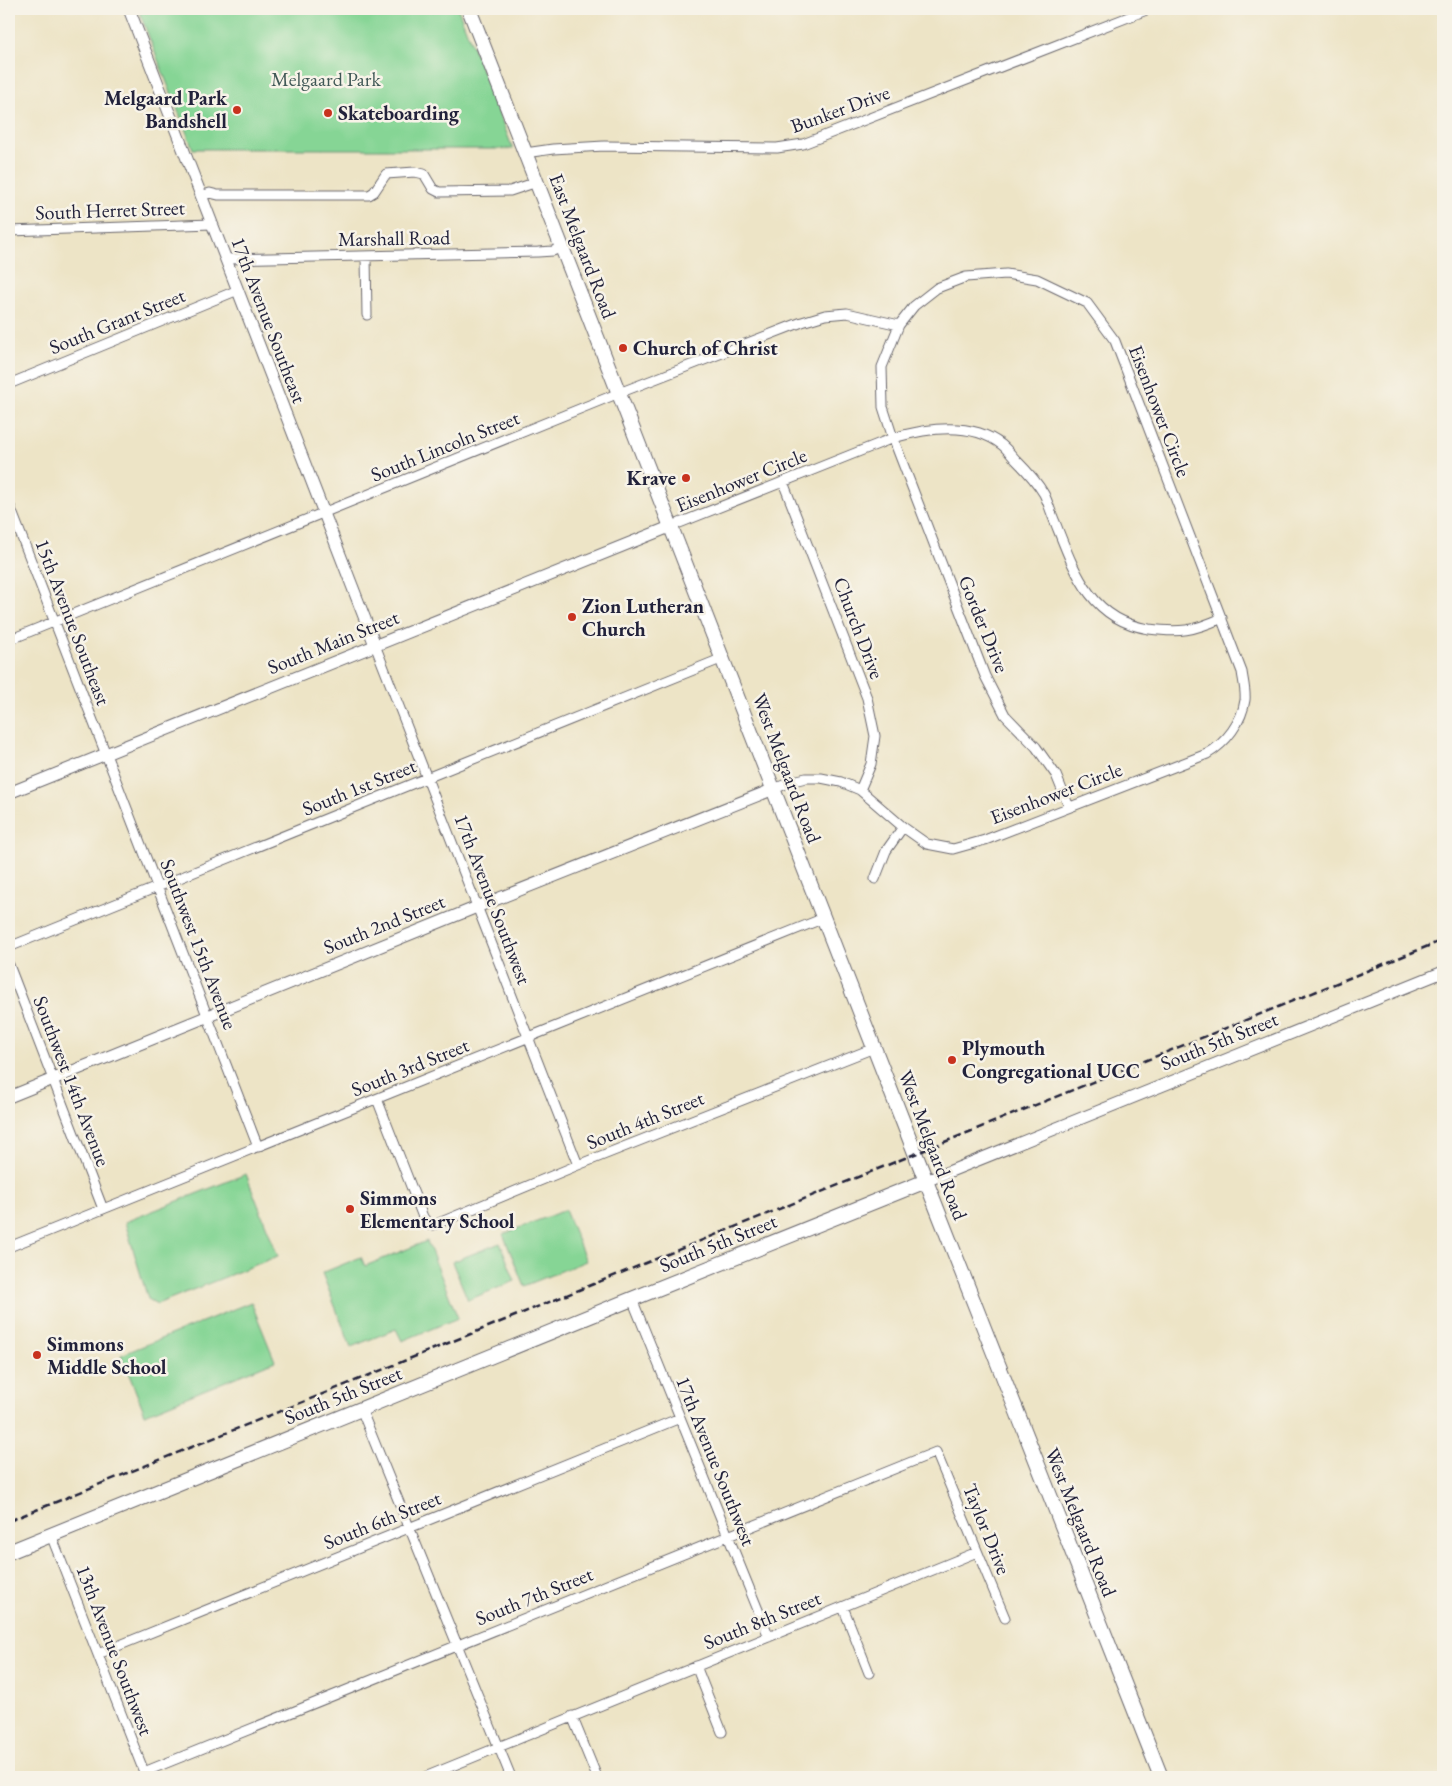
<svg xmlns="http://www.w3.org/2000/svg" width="1452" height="1786" viewBox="0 0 1452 1786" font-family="'EB Garamond',serif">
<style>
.green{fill:#86d595;stroke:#547c68}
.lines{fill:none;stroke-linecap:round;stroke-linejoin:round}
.minor-casing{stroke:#69666c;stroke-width:11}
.tertiary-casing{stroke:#69666c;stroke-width:13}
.secondary-casing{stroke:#69666c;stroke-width:16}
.minor{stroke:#fff;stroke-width:9}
.tertiary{stroke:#fff;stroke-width:11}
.secondary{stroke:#fff;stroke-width:14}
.rail{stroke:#22223b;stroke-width:2.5;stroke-dasharray:8 4;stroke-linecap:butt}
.poi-dot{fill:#c8321e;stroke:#f7f3e8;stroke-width:2}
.labels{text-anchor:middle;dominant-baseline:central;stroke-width:5;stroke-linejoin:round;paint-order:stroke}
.park-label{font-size:20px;fill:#405856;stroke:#f7f3e8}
.poi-label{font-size:20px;font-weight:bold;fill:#22223b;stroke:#f7f3e8;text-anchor:start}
.street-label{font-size:20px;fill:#22223b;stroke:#f7f3e8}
</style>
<rect width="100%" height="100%" fill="#f7f3e8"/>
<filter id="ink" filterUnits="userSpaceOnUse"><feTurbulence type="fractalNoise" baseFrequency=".02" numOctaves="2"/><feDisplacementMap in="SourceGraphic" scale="10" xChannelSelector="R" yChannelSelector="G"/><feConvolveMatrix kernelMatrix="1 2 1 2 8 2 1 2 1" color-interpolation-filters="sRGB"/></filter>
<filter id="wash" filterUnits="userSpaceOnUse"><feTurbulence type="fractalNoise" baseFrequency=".0096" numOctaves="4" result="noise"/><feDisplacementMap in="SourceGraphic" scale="20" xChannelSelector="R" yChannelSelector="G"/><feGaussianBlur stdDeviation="1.12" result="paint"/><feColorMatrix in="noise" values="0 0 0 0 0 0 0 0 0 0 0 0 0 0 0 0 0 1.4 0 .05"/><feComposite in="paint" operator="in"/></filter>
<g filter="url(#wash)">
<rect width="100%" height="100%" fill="#ede4c6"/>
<path class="green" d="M 138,9 L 458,9 L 513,149 L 193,149 Z
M 246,1174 L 278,1256 L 157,1304 L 148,1299 L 125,1222 Z
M 565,1210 L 586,1261 L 524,1286 L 503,1234 Z
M 427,1241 L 458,1318 L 402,1341 L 396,1329 L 351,1347 L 322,1273 L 361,1257 L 365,1266 Z
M 500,1243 L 515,1281 L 468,1300 L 452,1262 Z
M 251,1302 L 275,1361 L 145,1414 L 121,1355 Z"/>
</g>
<g filter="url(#ink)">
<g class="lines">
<defs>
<path id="minor" d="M 525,153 L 553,149 L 604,146 L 777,148 L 803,144 L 1149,9
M 201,196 L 210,193 L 218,195 L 369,195 L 374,192 L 386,174 L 415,172 L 424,174 L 433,189 L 439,192 L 510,191 L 537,182
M 9,231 L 212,224
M 366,257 L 367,315
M 226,259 L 538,252 L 553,251 L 562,247
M 9,384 L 238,290
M 783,482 L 867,698 L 875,736 L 871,764 L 860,790
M 9,504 L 258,1147
M 672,526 L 893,438 L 883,407 L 882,367 L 899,325 L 914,306 L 937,288 L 966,277 L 1006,274 L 1037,279 L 1087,303 L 1115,341 L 1242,672 C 1243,680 1246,691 1245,700 C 1242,722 1226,743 1207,754 L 985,840 L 953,849 L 927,844 L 903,827 L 860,790 L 841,782 L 821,778 L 806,778 L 793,781 L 774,789
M 9,640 L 619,393 L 802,322 L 825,315 L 847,313 L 899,325
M 375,645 L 578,1165
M 1069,807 L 1056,775 L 1036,747 L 1005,715 L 985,676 L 893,438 C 927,428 972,421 1002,445 C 1008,450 1012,456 1017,461 C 1027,471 1037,482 1044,494 C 1048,502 1051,513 1055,522 C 1074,570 1090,620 1149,629 C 1180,633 1193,631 1222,618
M 875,879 L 886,851 L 903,827
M 9,947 L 723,658
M 9,965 L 103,1209
M 377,1099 L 423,1217 L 429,1225 L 434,1225 L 578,1165 L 874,1048
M 9,1247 L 824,918
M 632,1299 L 769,1637
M 361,1409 L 511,1777
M 51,1535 L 146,1777
M 843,1607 L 869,1673
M 98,1654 L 680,1418
M 696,1666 L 722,1732
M 572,1716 L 597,1777
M 144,1772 L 936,1452 L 1005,1618
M 425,1777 L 977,1552"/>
<path id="tertiary" d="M 129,9 L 375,645
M 9,793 L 672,526
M 9,1097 L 477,907 L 774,789
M 926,1181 L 1443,972"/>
<path id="secondary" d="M 469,9 L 926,1181 L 1161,1777
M 9,1552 L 632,1299 L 926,1181"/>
</defs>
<use href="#minor" class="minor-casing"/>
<use href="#tertiary" class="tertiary-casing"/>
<use href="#secondary" class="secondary-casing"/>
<use href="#minor" class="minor"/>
<use href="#tertiary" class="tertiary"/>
<use href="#secondary" class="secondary"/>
<path class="rail" d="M 9,1521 L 1443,940"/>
</g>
</g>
<g class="poi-dot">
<circle cx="237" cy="110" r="5"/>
<circle cx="328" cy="113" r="5"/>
<circle cx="623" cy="348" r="5"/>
<circle cx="686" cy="478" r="5"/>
<circle cx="572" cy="617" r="5"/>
<circle cx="952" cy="1060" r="5"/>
<circle cx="350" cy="1209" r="5"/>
<circle cx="37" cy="1355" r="5"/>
</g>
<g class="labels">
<g class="park-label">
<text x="326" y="79">Melgaard Park</text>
</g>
<g class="poi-label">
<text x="227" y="98" text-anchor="end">Melgaard Park<tspan x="227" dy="23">Bandshell</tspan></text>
<text x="338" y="113">Skateboarding</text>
<text x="633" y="348">Church of Christ</text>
<text x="676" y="478" text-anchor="end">Krave</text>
<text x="582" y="606">Zion Lutheran<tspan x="582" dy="23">Church</tspan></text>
<text x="962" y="1048">Plymouth<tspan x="962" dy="23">Congregational UCC</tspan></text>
<text x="360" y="1198">Simmons<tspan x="360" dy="23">Elementary School</tspan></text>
<text x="47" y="1344">Simmons<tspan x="47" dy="23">Middle School</tspan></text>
</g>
<g class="street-label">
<text transform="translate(840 109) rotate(-20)">Bunker Drive</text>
<text transform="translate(110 210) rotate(-2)">South Herret Street</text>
<text transform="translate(394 238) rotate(-1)">Marshall Road</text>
<text transform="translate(583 246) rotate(69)">East Melgaard Road</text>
<text transform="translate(269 320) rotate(69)">17th Avenue Southeast</text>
<text transform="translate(117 321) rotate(-22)">South Grant Street</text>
<text transform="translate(1160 411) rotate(69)">Eisenhower Circle</text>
<text transform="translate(445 446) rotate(-22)">South Lincoln Street</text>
<text transform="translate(741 480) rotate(-22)">Eisenhower Circle</text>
<text transform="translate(73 622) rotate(69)">15th Avenue Southeast</text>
<text transform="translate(984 624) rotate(68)">Gorder Drive</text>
<text transform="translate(859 628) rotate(69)">Church Drive</text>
<text transform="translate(333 642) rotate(-22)">South Main Street</text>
<text transform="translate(787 768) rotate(69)">West Melgaard Road</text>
<text transform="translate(359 787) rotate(-22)">South 1st Street</text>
<text transform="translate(1056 793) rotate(-21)">Eisenhower Circle</text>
<text transform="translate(493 899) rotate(69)">17th Avenue Southwest</text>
<text transform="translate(384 924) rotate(-22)">South 2nd Street</text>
<text transform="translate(199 944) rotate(69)">Southwest 15th Avenue</text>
<text transform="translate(1219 1041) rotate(-22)">South 5th Street</text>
<text transform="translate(410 1067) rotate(-22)">South 3rd Street</text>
<text transform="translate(72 1081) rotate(69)">Southwest 14th Avenue</text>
<text transform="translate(645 1120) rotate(-22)">South 4th Street</text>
<text transform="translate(933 1145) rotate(69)">West Melgaard Road</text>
<text transform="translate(718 1243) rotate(-22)">South 5th Street</text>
<text transform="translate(343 1395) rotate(-22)">South 5th Street</text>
<text transform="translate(716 1461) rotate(68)">17th Avenue Southwest</text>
<text transform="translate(382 1520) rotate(-22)">South 6th Street</text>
<text transform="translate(1081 1522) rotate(68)">West Melgaard Road</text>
<text transform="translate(987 1529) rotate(68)">Taylor Drive</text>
<text transform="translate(534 1596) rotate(-22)">South 7th Street</text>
<text transform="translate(762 1620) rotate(-22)">South 8th Street</text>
<text transform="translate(115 1650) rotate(69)">13th Avenue Southwest</text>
</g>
</g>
<rect width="1452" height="1786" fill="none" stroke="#f7f3e8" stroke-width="30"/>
</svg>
